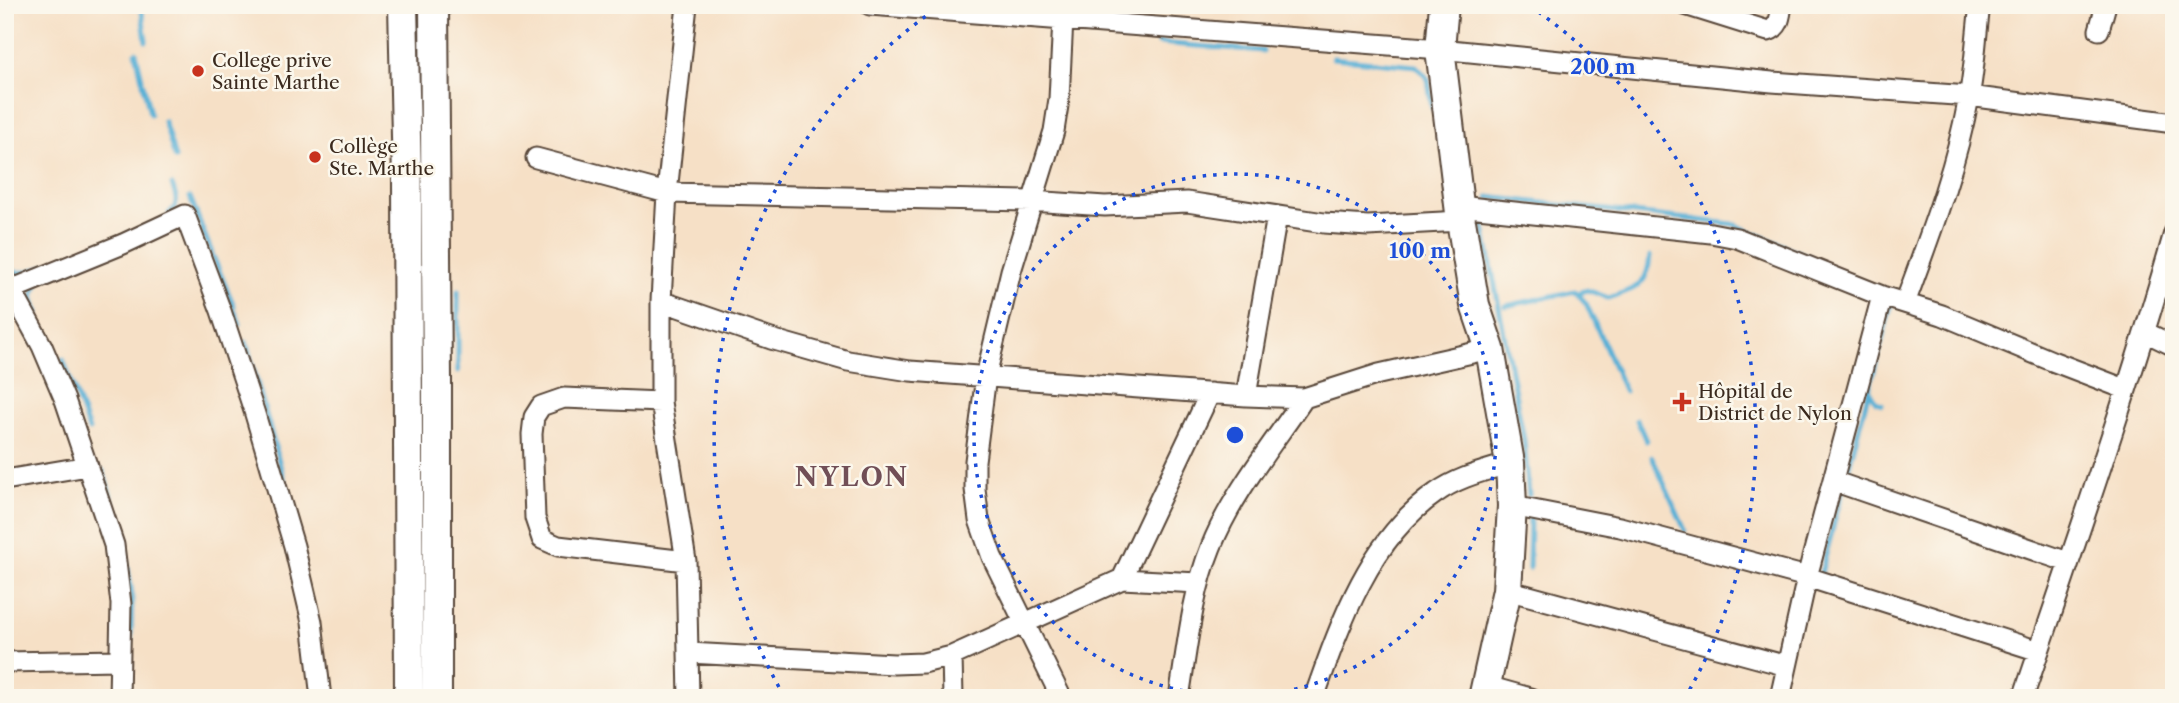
<svg xmlns="http://www.w3.org/2000/svg" width="2179" height="703" viewBox="0 0 2179 703" font-family="'Libre Caslon Text',serif">
<style>
.lines{fill:none;stroke-linecap:round;stroke-linejoin:round}
.stream{stroke:#59b0d6;stroke-width:5}
.street-casing{stroke:#574537;stroke-width:23}
.secondary-casing{stroke:#574537;stroke-width:32}
.street{stroke:#fff;stroke-width:19}
.secondary{stroke:#fff;stroke-width:28}
.ring{fill:none;stroke:#1d4ed8;stroke-width:3.5;stroke-dasharray:3.5 7}
.poi-dot{fill:#c8321e;stroke:#fbf7ec;stroke-width:2.5}
.labels{text-anchor:middle;dominant-baseline:central;stroke-width:5;stroke-linejoin:round;paint-order:stroke}
.poi-label{font-size:19px;fill:#3b2a1e;stroke:#fbf7ec;text-anchor:start}
.district-label{font-size:26px;font-weight:bold;letter-spacing:2px;fill:#714f57;stroke:#fbf7ec}
.centre{fill:#1d4ed8;stroke:#fbf7ec;stroke-width:3.5}
.ring-label{font-size:21px;text-anchor:middle;font-weight:bold;fill:#1d4ed8;stroke:#fbf7ec;stroke-width:5;stroke-linejoin:round;paint-order:stroke}
</style>
<rect width="100%" height="100%" fill="#fbf7ec"/>
<filter id="ink" filterUnits="userSpaceOnUse"><feTurbulence type="fractalNoise" baseFrequency=".0143" numOctaves="2"/><feDisplacementMap in="SourceGraphic" scale="14" xChannelSelector="R" yChannelSelector="G"/><feConvolveMatrix kernelMatrix="1 2 1 2 8 2 1 2 1" color-interpolation-filters="sRGB"/></filter>
<filter id="wash" filterUnits="userSpaceOnUse"><feTurbulence type="fractalNoise" baseFrequency=".00686" numOctaves="4" result="noise"/><feDisplacementMap in="SourceGraphic" scale="28" xChannelSelector="R" yChannelSelector="G"/><feGaussianBlur stdDeviation="1.57" result="paint"/><feColorMatrix in="noise" values="0 0 0 0 0 0 0 0 0 0 0 0 0 0 0 0 0 1.4 0 .05"/><feComposite in="paint" operator="in"/></filter>
<g filter="url(#wash)">
<rect width="100%" height="100%" fill="#f6e0c6"/>
<g class="lines">
<path class="stream" d="M 141,5 L 146,41
M 1158,43 L 1263,51
M 136,52 L 142,79
M 1333,58 L 1416,66 L 1428,79 L 1432,108
M 143,83 L 150,114
M 164,121 L 175,158
M 190,197 L 201,225
M 1489,197 L 1733,224 L 1810,257
M 169,213 C 180,205 176,196 172,185
M 1483,222 L 1524,440 L 1529,495
M 202,228 L 212,253
M 213,256 L 234,306
M 5,266 C 19,278 32,270 48,265
M 37,286 L 33,296 L 38,313
M 458,291 L 458,371
M 1578,293 L 1587,290 L 1609,298 C 1636,287 1647,289 1650,256
M 1506,306 L 1575,291 L 1586,303 L 1625,392
M 235,311 L 240,324
M 246,342 L 288,494
M 63,359 L 89,430
M 1868,389 L 1876,402 L 1882,404
M 1637,420 L 1646,441
M 1652,457 L 1685,530
M 103,471 L 118,520
M 124,543 L 132,595 L 129,698
M 1529,569 L 1530,517
M 1820,577 L 1892,302"/>
</g>
</g>
<g filter="url(#ink)">
<g class="lines">
<defs>
<path id="street" d="M 687,5 L 667,193 L 661,301 L 661,402 L 686,561 L 689,698
M 870,5 L 1440,49 L 1772,82 L 1969,96 L 2174,123
M 1685,5 L 1768,31 C 1780,27 1780,17 1782,5
M 2099,30 L 2106,5
M 536,158 L 667,193 L 1031,201 L 1105,206 L 1187,202 L 1324,223 L 1368,226 L 1461,221
M 1459,206 L 1711,233 L 1737,238 L 1882,296 L 1942,315 L 2052,361 L 2125,389
M 5,278 L 42,346 L 65,400 L 114,545 L 121,604 L 119,698
M 13,289 L 123,244 L 185,215 L 221,311 L 255,414 L 294,546 L 312,622 L 321,698
M 661,301 L 771,339 L 848,361 L 910,371 L 1246,396 L 1304,398 L 1379,374 L 1490,349
M 1905,303 C 1930,235 1956,168 1969,97 C 1975,67 1976,35 1980,5
M 2145,332 L 2174,346
M 1246,396 L 1277,216
M 661,402 L 564,398 L 541,406 L 534,417 L 532,434 L 535,518 L 542,539 L 558,546 L 686,561
M 5,480 L 88,466
M 1833,481 L 2068,562
M 1512,506 L 1620,527 L 1807,577 L 2039,651
M 1122,579 L 1198,583
M 1507,590 L 1787,666
M 689,653 L 894,664 L 923,663 L 952,656 L 1122,579 L 1210,393
M 952,656 L 953,698
M 5,662 L 119,660
M 1487,686 L 1530,698
M 1061,697 L 992,557 L 979,520 L 975,489 L 975,461 L 986,376 L 1011,271 L 1054,131 L 1059,99 L 1063,19
M 1179,698 C 1187,648 1192,594 1211,547 C 1232,494 1273,444 1304,398
M 1314,698 C 1340,624 1369,539 1436,493 C 1458,477 1485,471 1510,463
M 1780,698 L 1807,577 L 1882,296
M 2023,698 C 2075,544 2129,390 2174,233"/>
<path id="secondary" d="M 403,5 L 407,181 L 409,698
M 434,5 L 437,378 L 437,698
M 1444,5 L 1440,49 L 1461,221 L 1475,305 L 1490,349 L 1510,463 L 1512,506 L 1507,590 L 1483,698"/>
</defs>
<use href="#street" class="street-casing"/>
<use href="#secondary" class="secondary-casing"/>
<use href="#street" class="street"/>
<use href="#secondary" class="secondary"/>
</g>
</g>
<g class="ring">
<circle cx="1235" cy="435" r="261"/>
<path d="M784 696A521 521 0 0 1 940 6M1530 6A521 521 0 0 1 1686 696"/>
</g>
<g class="poi-dot">
<circle cx="198" cy="71" r="7"/>
<circle cx="315" cy="157" r="7"/>
<path d="M1678.5 391.5h7v7h7v7h-7v7h-7v-7h-7v-7h7z"/>
</g>
<g class="labels">
<g class="poi-label">
<text x="212" y="60">College prive<tspan x="212" dy="22">Sainte Marthe</tspan></text>
<text x="329" y="146">Collège<tspan x="329" dy="22">Ste. Marthe</tspan></text>
<text x="1698" y="391">Hôpital de<tspan x="1698" dy="22">District de Nylon</tspan></text>
</g>
<g class="district-label">
<text x="852" y="477">NYLON</text>
</g>
</g>
<circle cx="1235" cy="435" r="10" class="centre"/>
<g class="ring-label">
<text x="1603" y="74">200 m</text>
<text x="1420" y="258">100 m</text>
</g>
<rect width="2179" height="703" fill="none" stroke="#fbf7ec" stroke-width="28"/>
</svg>
